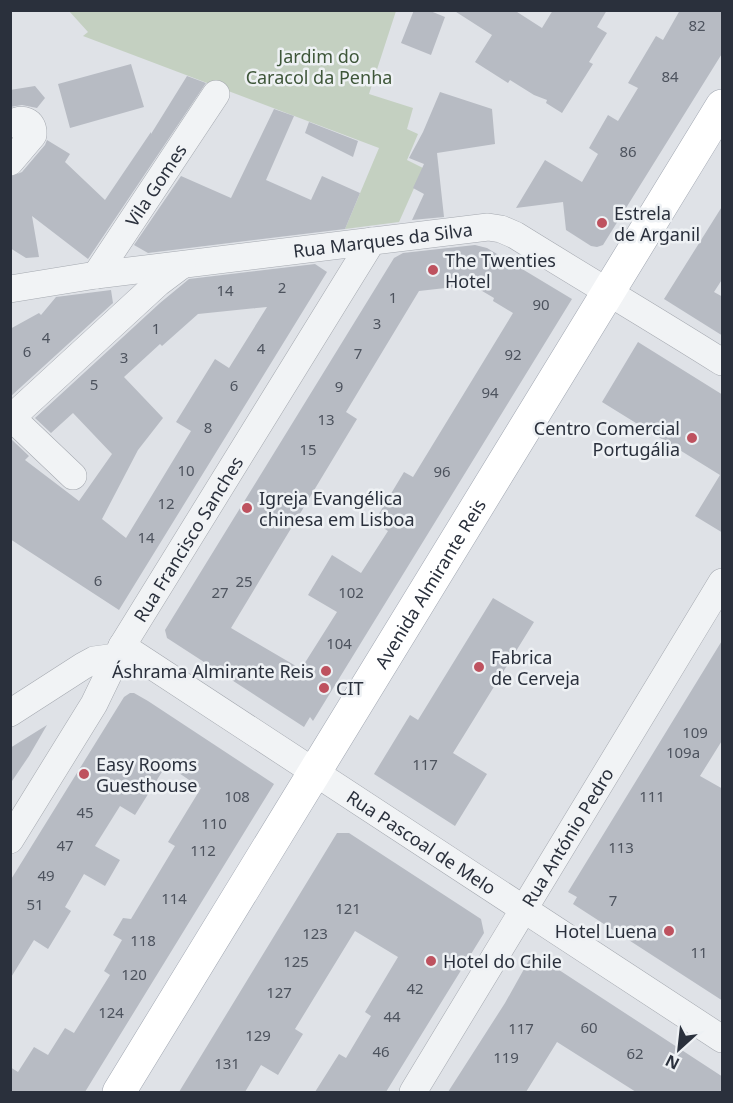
<svg xmlns="http://www.w3.org/2000/svg" width="733" height="1103" viewBox="0 0 733 1103" font-family="'Noto Sans',sans-serif">
<style>
.green{fill:#c4d0c1}
.building{fill:#b7bbc3;fill-rule:evenodd}
.lines{fill:none;stroke-linecap:round;stroke-linejoin:round}
.minor-casing{stroke:#a5a9b0;stroke-width:28}
.major-casing{stroke:#a0a6b1;stroke-width:34}
.minor{stroke:#f1f3f5;stroke-width:27}
.major{stroke:#fff;stroke-width:33}
.poi-dot{fill:#be525f;stroke:#eef1f4;stroke-width:2}
.labels{text-anchor:middle;dominant-baseline:central;stroke-width:5;stroke-linejoin:round;paint-order:stroke}
.number-label{font-size:15px;fill:#4d535e}
.park-label{font-size:18px;fill:#3e5639;stroke:#eef1f4}
.street-label{font-size:18px;fill:#2a303c;stroke:#eef1f4}
.poi-label{font-size:18px;fill:#2a303c;stroke:#eef1f4;text-anchor:start}
</style>
<rect width="100%" height="100%" fill="#dfe2e7"/>
<path class="green" d="M 69,11 L 396,11 L 369,94 L 413,108 L 407,129 L 418,134 L 407,160 L 423,168 L 399,222 L 345,229 L 379,148 L 83,36 L 88,32 Z"/>
<path class="building" d="M 414,10 L 428,10 L 445,17 L 431,55 L 401,43 Z
M 453,10 L 514,10 L 542,28 L 553,10 L 607,10 L 597,27 L 607,33 L 589,62 L 593,64 L 562,113 L 546,103 L 547,100 L 534,95 L 510,80 L 508,83 L 475,62 L 492,35 Z
M 680,10 L 723,10 L 723,52 L 603,245 L 597,247 L 591,246 L 566,230 L 563,202 L 516,208 L 545,160 L 582,182 L 598,154 L 589,148 L 593,141 L 608,115 L 618,121 L 638,88 L 628,83 L 656,36 L 663,40 Z
M 131,64 L 144,107 L 70,128 L 58,84 Z
M 187,76 L 206,83 L 88,259 L 32,216 L 39,257 L 26,258 L 10,248 L 10,177 L 22,172 L 45,145 L 47,140 L 70,154 L 65,162 L 105,200 L 151,132 L 151,134 Z
M 35,86 L 45,98 L 37,108 L 22,105 L 10,107 L 10,90 Z
M 440,92 L 492,109 L 495,144 L 437,153 L 444,217 L 412,220 L 424,194 L 413,188 L 424,164 L 409,158 L 423,132 Z
M 274,109 L 294,116 L 266,180 L 311,200 L 322,176 L 360,193 L 345,229 L 148,253 L 134,245 L 181,176 L 231,198 Z
M 309,122 L 358,141 L 353,157 L 305,133 Z
M 723,205 L 723,278 L 714,292 L 723,297 L 723,336 L 664,299 Z
M 475,245 L 487,248 L 572,299 L 313,721 L 310,717 L 304,727 L 167,638 L 165,630 L 394,258 L 403,253 ZM 472,285 L 494,298 L 493,301 L 513,313 L 413,477 L 404,472 L 374,522 L 388,531 L 361,573 L 332,555 L 308,595 L 337,612 L 301,669 L 231,628 L 357,419 L 346,412 L 419,291 Z
M 315,264 L 327,272 L 119,610 L 10,539 L 10,438 L 29,456 L 25,460 L 79,501 L 112,454 L 73,413 L 51,433 L 35,418 L 160,303 L 189,279 ZM 267,307 L 229,368 L 215,359 L 176,422 L 191,431 L 126,538 L 102,519 L 138,450 L 163,418 L 124,377 L 160,344 L 162,346 L 198,314 Z
M 111,290 L 113,303 L 10,397 L 10,329 L 39,313 L 41,315 L 56,297 Z
M 638,342 L 723,395 L 723,533 L 695,516 L 720,475 L 602,402 Z
M 493,598 L 534,622 L 453,753 L 487,774 L 455,826 L 374,774 L 410,715 L 418,720 Z
M 723,639 L 723,739 L 700,776 L 723,789 L 723,1001 L 573,904 L 577,897 L 568,892 Z
M 130,693 L 134,693 L 148,701 L 274,784 L 85,1092 L 10,1092 L 10,1067 L 18,1072 L 34,1047 L 48,1055 L 65,1028 L 74,1033 L 110,975 L 104,971 L 122,940 L 113,935 L 123,918 L 131,919 L 175,846 L 168,842 L 201,788 L 173,769 L 172,771 L 165,767 L 135,815 L 120,806 L 95,846 L 120,860 L 105,886 L 84,874 L 65,907 L 71,911 L 48,949 L 34,940 L 10,979 L 10,881 L 124,697 Z
M 47,725 L 29,756 L 10,784 L 10,748 Z
M 337,833 L 349,833 L 481,919 L 484,933 L 386,1092 L 315,1092 L 339,1054 L 346,1058 L 371,1016 L 365,1012 L 398,957 L 355,931 L 295,1029 L 303,1034 L 278,1075 L 261,1065 L 245,1092 L 179,1092 Z
M 533,953 L 723,1077 L 723,1092 L 636,1092 L 557,1042 L 526,1092 L 448,1092 L 505,1003 Z"/>
<g class="lines">
<defs>
<g id="minor">
<path d="M 10,124 C 22,117 34,120 33,135 L 10,162"/>
<path id="s1" d="M 96,275 L 216,94"/>
<path id="s2" d="M 10,289 L 96,275 L 488,227 L 501,229 L 515,235 C 584,278 654,319 722,362"/>
<path d="M 12,418 L 73,476"/>
<path d="M 10,419 L 158,283 L 182,265"/>
<path id="s3" d="M 122,646 L 722,1039"/>
<path d="M 10,713 L 83,666 L 94,660 L 116,657"/>
<path id="s4" d="M 10,840 L 94,704 L 122,646 L 372,241"/>
<path id="s5" d="M 413,1092 L 722,582"/>
</g>
<g id="major">
<path id="s6" d="M 119,1092 L 722,106"/>
</g>
</defs>
<use href="#minor" class="minor-casing"/>
<use href="#major" class="major-casing"/>
<use href="#minor" class="minor"/>
<use href="#major" class="major"/>
</g>
<g class="poi-dot">
<circle cx="602" cy="223" r="6"/>
<circle cx="433" cy="270" r="6"/>
<circle cx="692" cy="438" r="6"/>
<circle cx="247" cy="508" r="6"/>
<circle cx="479" cy="667" r="6"/>
<circle cx="326" cy="671" r="6"/>
<circle cx="324" cy="688" r="6"/>
<circle cx="84" cy="774" r="6"/>
<circle cx="669" cy="931" r="6"/>
<circle cx="431" cy="961" r="6"/>
</g>
<g class="labels">
<g class="number-label">
<text x="697" y="25">82</text>
<text x="670" y="76">84</text>
<text x="628" y="151">86</text>
<text x="282" y="287">2</text>
<text x="225" y="290">14</text>
<text x="393" y="297">1</text>
<text x="541" y="304">90</text>
<text x="377" y="323">3</text>
<text x="156" y="328">1</text>
<text x="46" y="337">4</text>
<text x="261" y="348">4</text>
<text x="27" y="351">6</text>
<text x="358" y="353">7</text>
<text x="513" y="354">92</text>
<text x="124" y="357">3</text>
<text x="94" y="384">5</text>
<text x="234" y="385">6</text>
<text x="339" y="386">9</text>
<text x="490" y="392">94</text>
<text x="326" y="419">13</text>
<text x="208" y="427">8</text>
<text x="308" y="449">15</text>
<text x="186" y="470">10</text>
<text x="442" y="471">96</text>
<text x="166" y="503">12</text>
<text x="146" y="537">14</text>
<text x="98" y="580">6</text>
<text x="244" y="581">25</text>
<text x="220" y="592">27</text>
<text x="351" y="592">102</text>
<text x="339" y="643">104</text>
<text x="695" y="732">109</text>
<text x="683" y="752">109a</text>
<text x="425" y="764">117</text>
<text x="237" y="796">108</text>
<text x="652" y="796">111</text>
<text x="85" y="812">45</text>
<text x="214" y="823">110</text>
<text x="65" y="845">47</text>
<text x="621" y="847">113</text>
<text x="203" y="850">112</text>
<text x="46" y="875">49</text>
<text x="174" y="898">114</text>
<text x="613" y="900">7</text>
<text x="35" y="904">51</text>
<text x="348" y="908">121</text>
<text x="315" y="933">123</text>
<text x="143" y="940">118</text>
<text x="699" y="952">11</text>
<text x="296" y="961">125</text>
<text x="134" y="974">120</text>
<text x="415" y="988">42</text>
<text x="279" y="992">127</text>
<text x="111" y="1012">124</text>
<text x="392" y="1016">44</text>
<text x="589" y="1027">60</text>
<text x="521" y="1028">117</text>
<text x="258" y="1035">129</text>
<text x="381" y="1051">46</text>
<text x="635" y="1053">62</text>
<text x="506" y="1057">119</text>
<text x="227" y="1063">131</text>
</g>
<g class="park-label">
<text x="319" y="56">Jardim do<tspan x="319" dy="21">Caracol da Penha</tspan></text>
</g>
<g class="street-label">
<text stroke="none"><textPath href="#s1" startOffset="108">Vila Gomes</textPath></text>
<text stroke="none"><textPath href="#s2" startOffset="376">Rua Marques da Silva</textPath></text>
<text stroke="none"><textPath href="#s4" startOffset="350">Rua Francisco Sanches</textPath></text>
<text stroke="none"><textPath href="#s6" startOffset="596">Avenida Almirante Reis</textPath></text>
<text stroke="none"><textPath href="#s5" startOffset="298">Rua António Pedro</textPath></text>
<text stroke="none"><textPath href="#s3" startOffset="358">Rua Pascoal de Melo</textPath></text>
</g>
<g class="poi-label">
<text x="614" y="213">Estrela<tspan x="614" dy="21">de Arganil</tspan></text>
<text x="445" y="260">The Twenties<tspan x="445" dy="21">Hotel</tspan></text>
<text x="680" y="428" text-anchor="end">Centro Comercial<tspan x="680" dy="21">Portugália</tspan></text>
<text x="259" y="498">Igreja Evangélica<tspan x="259" dy="21">chinesa em Lisboa</tspan></text>
<text x="491" y="657">Fabrica<tspan x="491" dy="21">de Cerveja</tspan></text>
<text x="314" y="671" text-anchor="end">Áshrama Almirante Reis</text>
<text x="336" y="688">CIT</text>
<text x="96" y="764">Easy Rooms<tspan x="96" dy="21">Guesthouse</tspan></text>
<text x="657" y="931" text-anchor="end">Hotel Luena</text>
<text x="443" y="961">Hotel do Chile</text>
</g>
</g>
<rect width="733" height="1103" fill="none" stroke="#2a303c" stroke-width="24"/>
<g transform="translate(679 1049) rotate(207)" stroke="#eef1f4" stroke-width="4.5" paint-order="stroke">
<path d="M0-4.5L10 22L0 15L-10 22Z" fill="#2a303c"/>
<text y="-9" font-size="16" font-weight="bold" text-anchor="middle" fill="#2a303c">N</text>
</g>
</svg>
